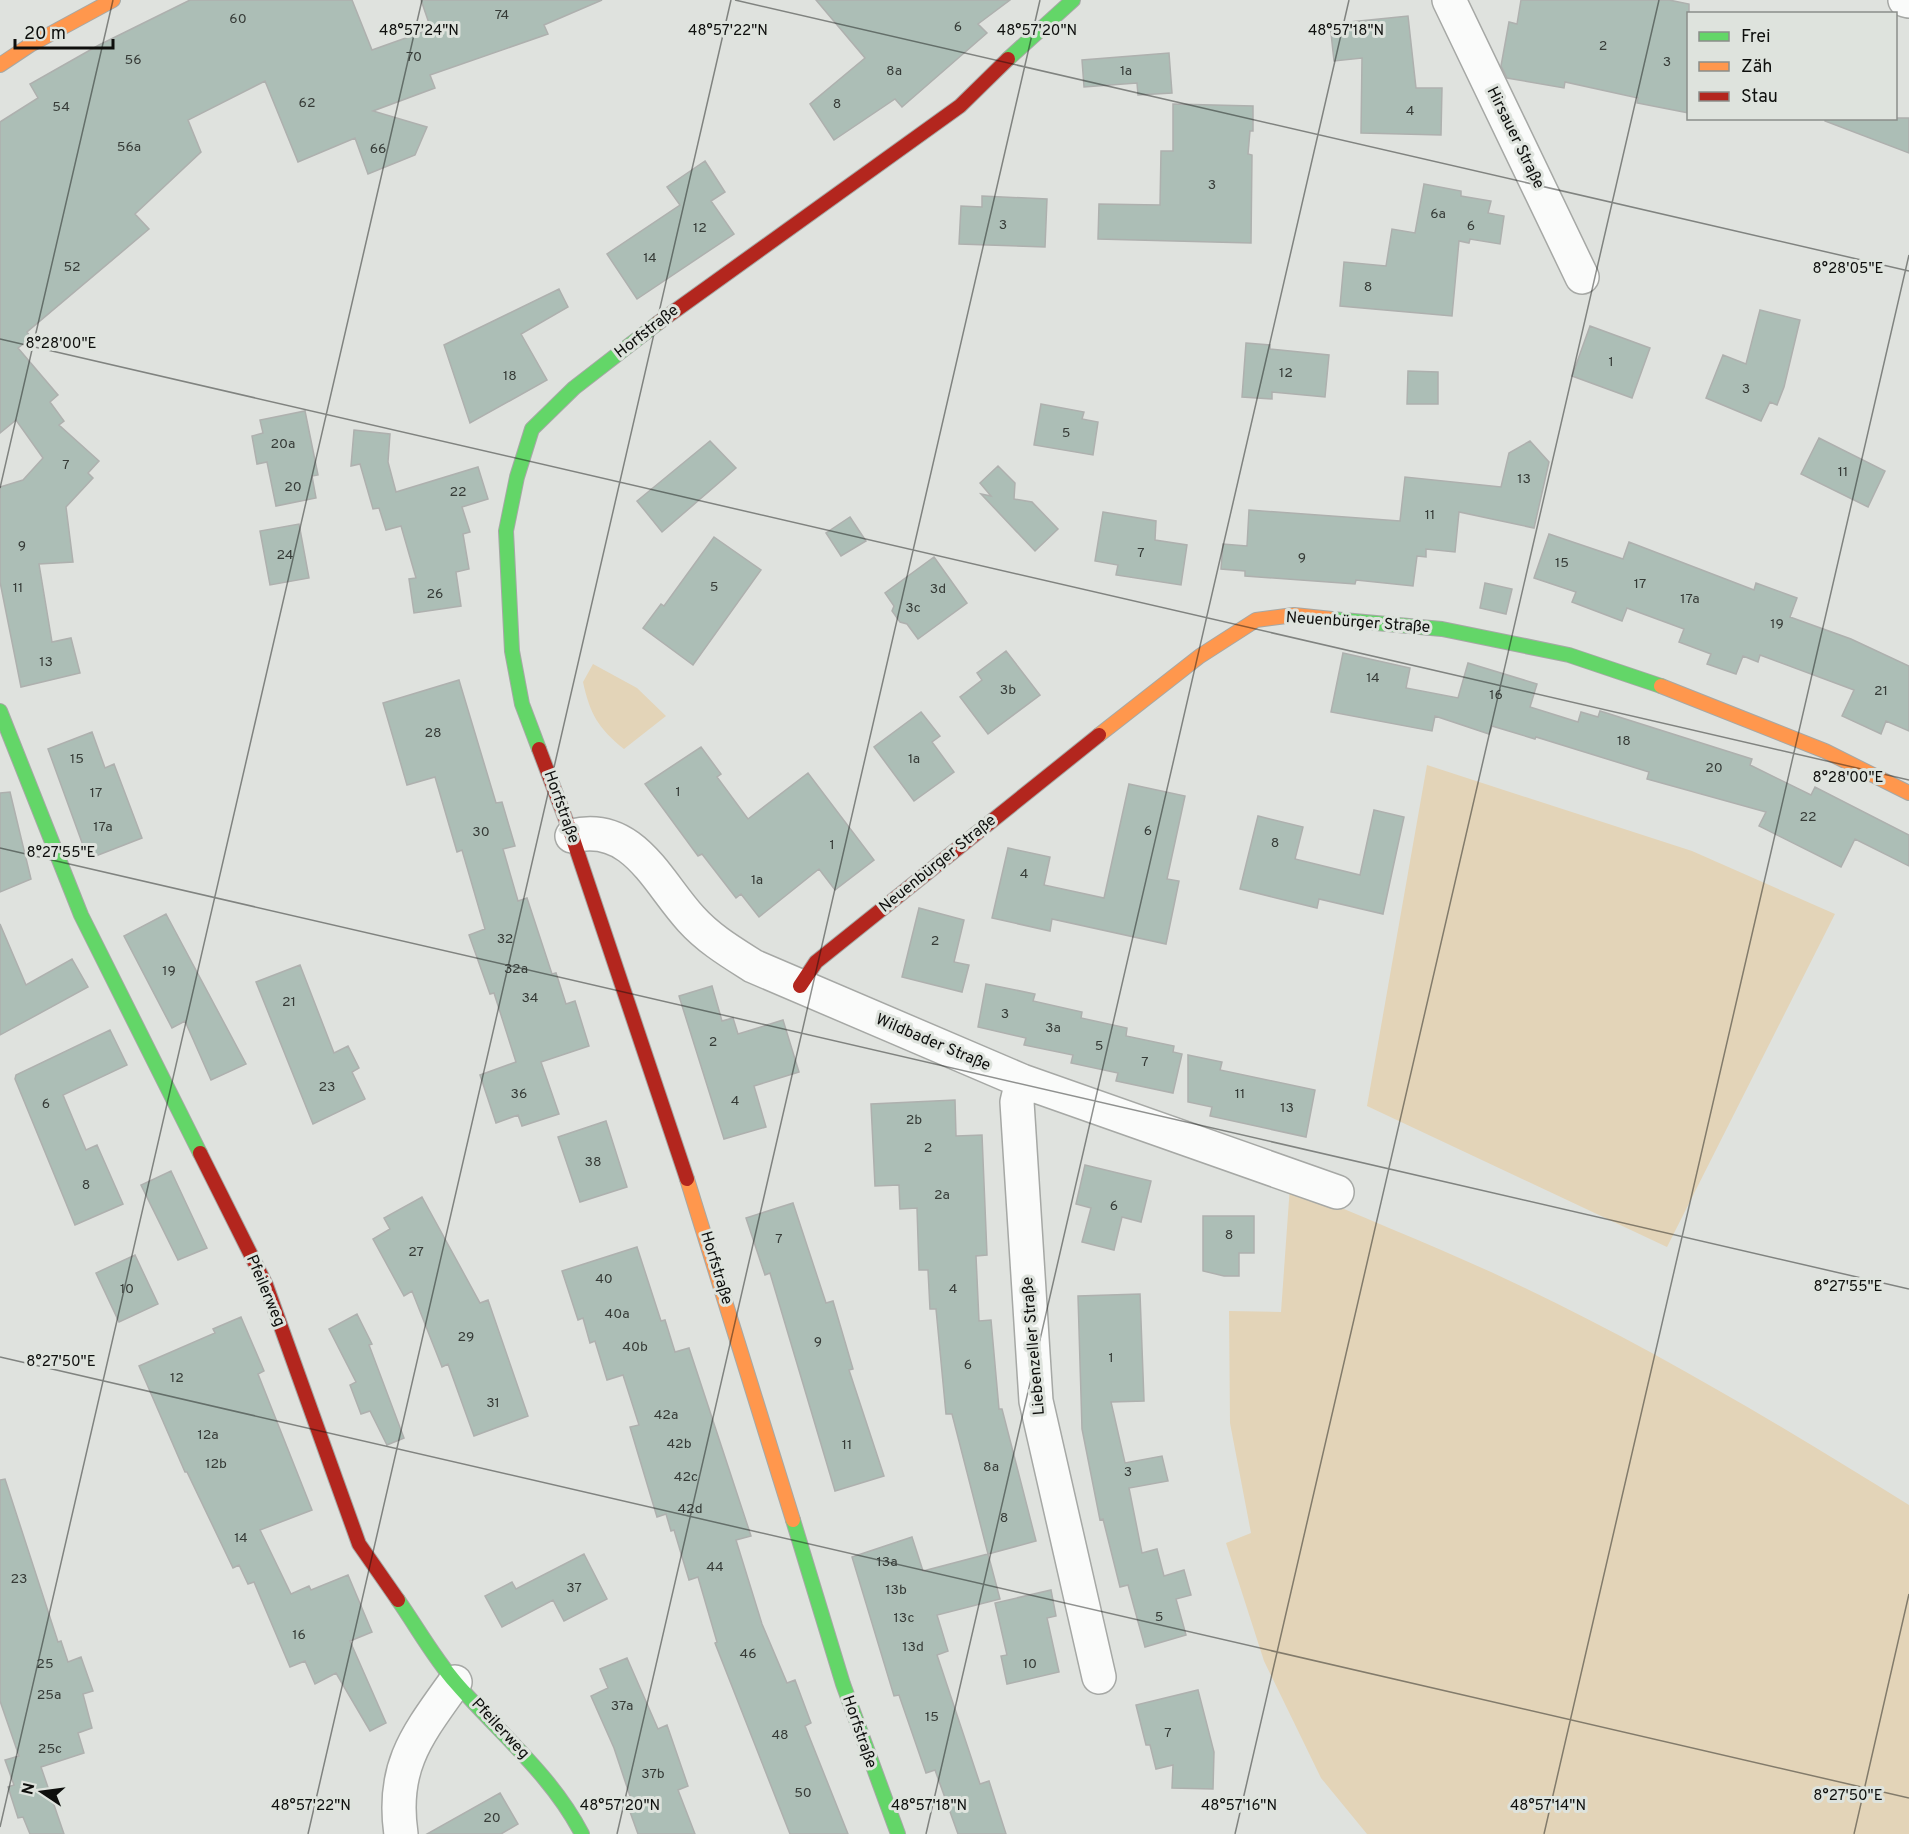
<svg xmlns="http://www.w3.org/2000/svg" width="1909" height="1834" viewBox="0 0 1909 1834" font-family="Overpass,sans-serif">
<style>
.green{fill:#e3d4b8}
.building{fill:#acbeb6;stroke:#aeb0ae;stroke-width:1.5}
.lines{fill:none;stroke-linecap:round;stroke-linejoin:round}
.street-casing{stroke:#a6a8a5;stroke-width:36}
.fast-casing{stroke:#a6a8a5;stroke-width:16}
.slow-casing{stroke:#a6a8a5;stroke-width:16}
.jam-casing{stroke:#a6a8a5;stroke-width:16}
.street{stroke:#fafbfa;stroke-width:33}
.fast{stroke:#63d668;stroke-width:14}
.slow{stroke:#ff974d;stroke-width:14}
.jam{stroke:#b3261e;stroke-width:14}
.ticks{fill:none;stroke:#0e0f0d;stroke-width:1.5;stroke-opacity:0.45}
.labels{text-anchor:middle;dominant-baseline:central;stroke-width:6;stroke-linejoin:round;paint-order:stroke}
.number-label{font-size:14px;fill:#363b37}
.street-label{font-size:16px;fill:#0e0f0d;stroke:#dee3dd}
.ticks-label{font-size:15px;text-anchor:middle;fill:#0e0f0d;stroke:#dee3dd;stroke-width:6;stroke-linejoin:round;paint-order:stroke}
</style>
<rect width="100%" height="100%" fill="#dfe2de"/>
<path class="green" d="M 593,664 L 637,688 L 666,716 L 624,749 C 598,728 590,714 583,682 Z
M 1427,765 L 1692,851 L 1835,914 L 1667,1247 L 1367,1106 Z
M 1290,1186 C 1357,1215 1425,1242 1491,1272 C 1637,1339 1774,1421 1909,1505 L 1909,1834 L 1367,1834 L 1321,1778 L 1264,1661 L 1226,1543 L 1251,1533 L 1230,1423 L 1229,1311 L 1281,1312 Z"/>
<path class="building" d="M 190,0 L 352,0 L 372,50 L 431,29 L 421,0 L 602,0 L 544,25 L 548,34 L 430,75 L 435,88 L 373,111 L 427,127 L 415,155 L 368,174 L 355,138 L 298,162 L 265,81 L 188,120 L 201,152 L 135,214 L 149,229 L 27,332 L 31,338 L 18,348 L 58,395 L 50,402 L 64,421 L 59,425 L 99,461 L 88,473 L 93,478 L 66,507 L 73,562 L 39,564 L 52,642 L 71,638 L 80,673 L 21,687 L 0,582 L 0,487 L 23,480 L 43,458 L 16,420 L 0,433 L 0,122 L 38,98 L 30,84 L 99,45 Z
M 816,0 L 1010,0 L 978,24 L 987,33 L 902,107 L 895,99 L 834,140 L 810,104 L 865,58 Z
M 1521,0 L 1669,0 L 1689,4 L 1689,113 L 1637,103 L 1638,98 L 1565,82 L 1564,88 L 1507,78 L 1501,66 L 1509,22 L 1517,24 Z
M 1408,16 L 1416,88 L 1442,88 L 1441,135 L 1361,133 L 1362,58 L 1334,61 L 1330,24 Z
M 1169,53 L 1172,93 L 1138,95 L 1137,83 L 1084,87 L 1082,60 Z
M 1173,104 L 1253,106 L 1253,131 L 1250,131 L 1248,154 L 1252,155 L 1251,243 L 1098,239 L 1099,204 L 1160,205 L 1161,151 L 1173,151 Z
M 1825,118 L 1909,118 L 1909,153 L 1825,121 Z
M 705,161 L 725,192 L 711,201 L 734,234 L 637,299 L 607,254 L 680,205 L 667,187 Z
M 1424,184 L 1461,191 L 1461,196 L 1491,201 L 1488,213 L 1504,216 L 1500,244 L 1470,239 L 1469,243 L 1459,241 L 1452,316 L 1340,306 L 1344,262 L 1386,266 L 1392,229 L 1415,233 Z
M 982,196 L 1047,199 L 1045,247 L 959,244 L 961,206 L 982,207 Z
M 559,289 L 568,307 L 521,334 L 547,380 L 470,423 L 444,345 Z
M 1760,310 L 1800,320 L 1784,387 L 1777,405 L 1770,402 L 1761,421 L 1706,398 L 1723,355 L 1746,364 Z
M 1590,326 L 1650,348 L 1632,398 L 1572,376 Z
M 1246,343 L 1270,345 L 1270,349 L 1329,355 L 1325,397 L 1272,392 L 1272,399 L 1242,397 Z
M 1408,371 L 1438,372 L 1438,404 L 1407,404 Z
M 1041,404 L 1084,412 L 1082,419 L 1098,422 L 1093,455 L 1034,445 Z
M 305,411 L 318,475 L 312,476 L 316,498 L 276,506 L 267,462 L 257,464 L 252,436 L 263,433 L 260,420 Z
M 354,430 L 390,434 L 388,462 L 396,492 L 478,467 L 488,499 L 462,507 L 470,532 L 463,534 L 469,569 L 456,572 L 461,606 L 414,613 L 409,579 L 416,578 L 401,526 L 386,530 L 379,508 L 373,509 L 360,464 L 351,466 Z
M 1819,438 L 1885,471 L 1868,507 L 1801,474 Z
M 710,441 L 736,468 L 662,532 L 637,501 Z
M 1530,441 L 1549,462 L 1534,528 L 1459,512 L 1455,552 L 1426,549 L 1426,557 L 1417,556 L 1413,586 L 1356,580 L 1355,584 L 1245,576 L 1245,571 L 1221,569 L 1223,544 L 1247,546 L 1249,510 L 1400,521 L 1405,477 L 1501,487 L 1509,453 Z
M 998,466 L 1015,483 L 1014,499 L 1032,502 L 1058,529 L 1035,551 L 981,494 L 991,496 L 980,483 Z
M 1103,512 L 1156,521 L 1155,540 L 1187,545 L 1181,585 L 1116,575 L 1118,565 L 1095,561 Z
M 850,517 L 866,541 L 841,556 L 826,533 Z
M 299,524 L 309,578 L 270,585 L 260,531 Z
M 1549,534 L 1623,559 L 1629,542 L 1754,590 L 1756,583 L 1797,598 L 1790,617 L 1851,639 L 1909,666 L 1909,731 L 1886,721 L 1881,734 L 1842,716 L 1854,690 L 1760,655 L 1758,662 L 1743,656 L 1736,674 L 1707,664 L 1711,654 L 1679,642 L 1684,629 L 1627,608 L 1622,621 L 1572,602 L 1576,592 L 1534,578 Z
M 714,537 L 761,570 L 693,665 L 643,628 L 661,604 L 664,606 Z
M 934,557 L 967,603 L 918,639 L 907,624 L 900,622 L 892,611 L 894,606 L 885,593 Z
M 1485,583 L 1512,589 L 1506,614 L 1480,608 Z
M 1006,651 L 1040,695 L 988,734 L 960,697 L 982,680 L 977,673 Z
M 1343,653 L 1410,668 L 1406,688 L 1458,698 L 1468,663 L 1537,684 L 1530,707 L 1578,722 L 1581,712 L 1598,717 L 1600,711 L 1752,759 L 1750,765 L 1811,795 L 1815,787 L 1909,835 L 1909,866 L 1855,839 L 1841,867 L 1759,826 L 1766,812 L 1647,779 L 1649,772 L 1536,737 L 1535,739 L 1492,726 L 1489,734 L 1435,716 L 1432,731 L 1331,712 Z
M 459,680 L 496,803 L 502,802 L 515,846 L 503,849 L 518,901 L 527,898 L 552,974 L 556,973 L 566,1004 L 575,1001 L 589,1046 L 541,1062 L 559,1114 L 522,1126 L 518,1115 L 496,1123 L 480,1075 L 516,1062 L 494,993 L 490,994 L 469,935 L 485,929 L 462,850 L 457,852 L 435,777 L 407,785 L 383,703 Z
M 921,712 L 940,736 L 932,742 L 954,772 L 914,801 L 874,747 Z
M 92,732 L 105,768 L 114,764 L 142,838 L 88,859 L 48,749 Z
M 701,747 L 721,774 L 717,777 L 748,819 L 808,773 L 874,860 L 835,890 L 819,869 L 759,917 L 741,894 L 736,898 L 702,854 L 698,856 L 645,784 Z
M 1129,784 L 1185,796 L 1167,879 L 1179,881 L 1166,944 L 1052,919 L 1050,931 L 992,918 L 1008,848 L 1050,857 L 1044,885 L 1104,898 Z
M 10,792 L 31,879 L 0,892 L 0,793 Z
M 1374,810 L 1404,817 L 1383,914 L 1319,899 L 1317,908 L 1240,889 L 1258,816 L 1303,827 L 1295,859 L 1360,875 Z
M 919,908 L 964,920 L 954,962 L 969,965 L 962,992 L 902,977 Z
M 166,914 L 246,1064 L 211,1080 L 185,1021 L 172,1028 L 124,936 Z
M 0,924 L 26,985 L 72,959 L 88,987 L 0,1035 Z
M 300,965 L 334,1053 L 348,1046 L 359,1068 L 352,1072 L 365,1099 L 313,1124 L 256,982 Z
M 986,984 L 1035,994 L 1033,1001 L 1082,1012 L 1081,1018 L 1127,1028 L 1126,1036 L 1174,1046 L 1173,1052 L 1182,1054 L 1173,1093 L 1116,1081 L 1118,1073 L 1071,1063 L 1073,1055 L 1024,1045 L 1026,1038 L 978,1027 Z
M 712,986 L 722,1021 L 733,1018 L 738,1034 L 783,1020 L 799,1072 L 754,1086 L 766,1127 L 724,1139 L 679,996 Z
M 110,1030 L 127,1065 L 63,1095 L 86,1150 L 97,1145 L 123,1204 L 75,1225 L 15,1079 L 16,1075 Z
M 1188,1055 L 1222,1062 L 1220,1070 L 1315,1090 L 1306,1137 L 1210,1116 L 1212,1107 L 1188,1102 Z
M 955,1100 L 956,1136 L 982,1135 L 987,1255 L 976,1256 L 979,1321 L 991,1320 L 999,1409 L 1002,1409 L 1036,1541 L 988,1554 L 952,1414 L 946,1414 L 936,1309 L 930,1309 L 928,1270 L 919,1270 L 917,1208 L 900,1209 L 899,1185 L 875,1186 L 871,1104 Z
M 606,1121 L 627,1187 L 580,1202 L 558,1137 Z
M 1085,1165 L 1151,1181 L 1141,1222 L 1122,1217 L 1114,1250 L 1082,1242 L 1091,1208 L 1076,1204 Z
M 171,1171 L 207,1248 L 178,1260 L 141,1185 Z
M 422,1197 L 480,1303 L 488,1300 L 528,1416 L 474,1436 L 448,1364 L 442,1367 L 412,1291 L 404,1296 L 373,1239 L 390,1229 L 384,1218 Z
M 793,1203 L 826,1303 L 833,1301 L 853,1369 L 849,1370 L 884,1476 L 835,1491 L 770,1273 L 765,1275 L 746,1218 Z
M 1203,1216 L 1254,1216 L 1254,1253 L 1239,1253 L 1239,1276 L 1224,1276 L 1203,1271 Z
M 637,1247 L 661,1321 L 665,1320 L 675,1352 L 689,1348 L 751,1536 L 736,1540 L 762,1624 L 787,1683 L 795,1680 L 811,1723 L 805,1726 L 848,1834 L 790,1834 L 715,1643 L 717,1642 L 698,1577 L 689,1580 L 674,1530 L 671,1531 L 666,1514 L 657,1517 L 630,1427 L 639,1425 L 623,1375 L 607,1380 L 595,1341 L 590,1343 L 583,1318 L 578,1320 L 562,1271 Z
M 135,1255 L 158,1304 L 119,1322 L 96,1273 Z
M 1140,1294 L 1144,1401 L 1111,1402 L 1125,1463 L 1162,1456 L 1168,1481 L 1129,1488 L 1142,1553 L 1157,1549 L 1164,1576 L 1184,1570 L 1191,1595 L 1176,1599 L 1186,1635 L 1145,1647 L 1128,1585 L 1120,1587 L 1103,1519 L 1100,1520 L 1082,1429 L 1078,1296 Z
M 357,1314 L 372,1344 L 369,1345 L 404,1438 L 387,1445 L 370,1411 L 361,1414 L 350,1385 L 356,1382 L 329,1329 Z
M 241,1317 L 264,1371 L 258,1374 L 312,1510 L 260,1530 L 291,1594 L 309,1586 L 311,1590 L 348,1575 L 372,1632 L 350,1641 L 386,1723 L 370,1731 L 336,1673 L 315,1684 L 305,1661 L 290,1667 L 254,1582 L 248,1584 L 239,1565 L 233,1568 L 187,1472 L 185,1472 L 139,1366 L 215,1333 L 213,1329 Z
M 5,1479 L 58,1642 L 61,1641 L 68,1662 L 81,1657 L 93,1691 L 83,1694 L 92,1728 L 78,1733 L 84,1753 L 41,1767 L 64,1834 L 30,1834 L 23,1817 L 18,1818 L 8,1787 L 14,1785 L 5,1760 L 19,1756 L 0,1701 L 0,1480 Z
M 912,1537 L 923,1571 L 988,1554 L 1000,1599 L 937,1615 L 948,1651 L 937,1655 L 980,1784 L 989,1781 L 1006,1834 L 958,1834 L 935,1770 L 926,1773 L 899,1695 L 894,1696 L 852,1557 Z
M 584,1554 L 607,1599 L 564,1621 L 553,1600 L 502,1627 L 485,1596 L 512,1582 L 516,1589 Z
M 1051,1590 L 1056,1616 L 1047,1618 L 1059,1672 L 1007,1684 L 1001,1656 L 1007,1655 L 995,1603 Z
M 627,1658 L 658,1729 L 667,1725 L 688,1786 L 678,1790 L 695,1834 L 638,1834 L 625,1798 L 630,1796 L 614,1748 L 591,1696 L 608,1688 L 600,1669 Z
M 1198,1690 L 1214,1752 L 1213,1789 L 1172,1788 L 1173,1765 L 1156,1769 L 1150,1745 L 1146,1745 L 1136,1705 Z
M 500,1793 L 518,1824 L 501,1834 L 427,1834 Z"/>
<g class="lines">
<defs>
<path id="street" d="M 1449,0 L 1582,277
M 1905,0 L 1909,1
M 572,836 C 633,821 657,882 691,919 C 709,939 731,952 753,966 L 1022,1081 L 1337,1192
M 1022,1081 L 1017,1102 L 1036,1401 L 1099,1677
M 401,1834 C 391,1766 418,1734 455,1682"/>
<path id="fast" d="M 1008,59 L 1073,0
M 1332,619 L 1442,629 L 1569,655 L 1661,686
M 0,711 L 81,915 L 200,1153
M 539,749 L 522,704 L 512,651 L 506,531 L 517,477 L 532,429 L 574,388 L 658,323
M 793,1520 L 843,1684 L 898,1834
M 398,1600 C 417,1627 434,1658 456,1683 C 499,1733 551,1774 582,1834"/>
<path id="slow" d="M 0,65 L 30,45 L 113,0
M 1661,686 L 1825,751 L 1909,793
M 1099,735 L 1200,656 L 1256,620 L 1294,615 L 1332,619
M 687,1179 L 793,1520"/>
<path id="jam" d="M 658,323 L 960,106 L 1008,59
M 539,749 L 572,836 L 687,1179
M 800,986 L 816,962 L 1099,735
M 200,1153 L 266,1285 L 359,1544 L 398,1600"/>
</defs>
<use href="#street" class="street-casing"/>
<use href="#fast" class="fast-casing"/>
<use href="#slow" class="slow-casing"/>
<use href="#jam" class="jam-casing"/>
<use href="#street" class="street"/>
<use href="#fast" class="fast"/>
<use href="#slow" class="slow"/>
<use href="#jam" class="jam"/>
</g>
<path class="ticks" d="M 735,0 L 1909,271M 0,339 L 1909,780M 0,488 L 113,0M 0,848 L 1909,1289M 0,1357 L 1909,1798M 0,1827 L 422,0M 308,1834 L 731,0M 617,1834 L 1040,0M 926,1834 L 1349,0M 1235,1834 L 1659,0M 1544,1834 L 1909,255M 1854,1834 L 1909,1594"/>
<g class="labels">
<g class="number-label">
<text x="502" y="15">74</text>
<text x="238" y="19">60</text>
<text x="958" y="27">6</text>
<text x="1603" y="46">2</text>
<text x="414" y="57">70</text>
<text x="133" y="60">56</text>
<text x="1667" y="62">3</text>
<text x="894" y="71">8a</text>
<text x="1126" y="71">1a</text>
<text x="307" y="103">62</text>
<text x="837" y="104">8</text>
<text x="61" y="107">54</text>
<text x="1410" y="111">4</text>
<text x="129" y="147">56a</text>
<text x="378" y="149">66</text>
<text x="1212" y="185">3</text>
<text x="1438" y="214">6a</text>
<text x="1003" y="225">3</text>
<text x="1471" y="226">6</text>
<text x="700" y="228">12</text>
<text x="650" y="258">14</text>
<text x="72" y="267">52</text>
<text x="1368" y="287">8</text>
<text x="1611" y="362">1</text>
<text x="1286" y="373">12</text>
<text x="510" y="376">18</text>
<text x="1746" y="389">3</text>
<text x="1066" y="433">5</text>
<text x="283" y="444">20a</text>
<text x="66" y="465">7</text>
<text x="1843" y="472">11</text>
<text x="1524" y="479">13</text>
<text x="293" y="487">20</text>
<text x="458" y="492">22</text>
<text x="1430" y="515">11</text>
<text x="22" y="546">9</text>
<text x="1141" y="553">7</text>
<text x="285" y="555">24</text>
<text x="1302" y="558">9</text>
<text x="1562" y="563">15</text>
<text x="1640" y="584">17</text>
<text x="714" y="587">5</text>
<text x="18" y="588">11</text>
<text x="938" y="589">3d</text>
<text x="435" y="594">26</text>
<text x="1690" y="599">17a</text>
<text x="913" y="608">3c</text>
<text x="1777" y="624">19</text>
<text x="46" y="662">13</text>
<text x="1373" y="678">14</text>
<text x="1008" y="690">3b</text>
<text x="1881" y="691">21</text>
<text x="1496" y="695">16</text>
<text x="433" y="733">28</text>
<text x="1624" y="741">18</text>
<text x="77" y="759">15</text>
<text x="914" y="759">1a</text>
<text x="1714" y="768">20</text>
<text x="678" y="792">1</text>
<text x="96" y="793">17</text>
<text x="1808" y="817">22</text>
<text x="103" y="827">17a</text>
<text x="1148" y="831">6</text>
<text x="481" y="832">30</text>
<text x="1275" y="843">8</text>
<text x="832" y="845">1</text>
<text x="1024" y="874">4</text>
<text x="757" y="880">1a</text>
<text x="505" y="939">32</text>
<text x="935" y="941">2</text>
<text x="516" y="969">32a</text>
<text x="169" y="971">19</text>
<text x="530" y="998">34</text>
<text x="289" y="1002">21</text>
<text x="1005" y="1014">3</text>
<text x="1053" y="1028">3a</text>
<text x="713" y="1042">2</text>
<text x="1099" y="1046">5</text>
<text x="1145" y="1062">7</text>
<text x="327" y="1087">23</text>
<text x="519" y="1094">36</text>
<text x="1240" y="1094">11</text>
<text x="735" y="1101">4</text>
<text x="46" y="1104">6</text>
<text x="1287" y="1108">13</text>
<text x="914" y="1120">2b</text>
<text x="928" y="1148">2</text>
<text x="593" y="1162">38</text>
<text x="86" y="1185">8</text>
<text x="942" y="1195">2a</text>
<text x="1114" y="1206">6</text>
<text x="1229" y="1235">8</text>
<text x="779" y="1239">7</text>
<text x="416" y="1252">27</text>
<text x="604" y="1279">40</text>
<text x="127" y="1289">10</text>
<text x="953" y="1289">4</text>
<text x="617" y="1314">40a</text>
<text x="466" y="1337">29</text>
<text x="818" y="1342">9</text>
<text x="635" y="1347">40b</text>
<text x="1111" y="1358">1</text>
<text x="968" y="1365">6</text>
<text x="177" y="1378">12</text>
<text x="493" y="1403">31</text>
<text x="666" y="1415">42a</text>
<text x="208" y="1435">12a</text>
<text x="679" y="1444">42b</text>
<text x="847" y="1445">11</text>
<text x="216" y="1464">12b</text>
<text x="991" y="1467">8a</text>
<text x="1128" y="1472">3</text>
<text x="686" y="1477">42c</text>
<text x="690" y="1509">42d</text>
<text x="1004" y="1518">8</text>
<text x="241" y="1538">14</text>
<text x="887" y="1562">13a</text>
<text x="715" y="1567">44</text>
<text x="19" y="1579">23</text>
<text x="574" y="1588">37</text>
<text x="896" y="1590">13b</text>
<text x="1159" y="1617">5</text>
<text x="904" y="1618">13c</text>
<text x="299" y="1635">16</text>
<text x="913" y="1647">13d</text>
<text x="748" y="1654">46</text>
<text x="45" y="1664">25</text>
<text x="1030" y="1664">10</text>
<text x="49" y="1695">25a</text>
<text x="622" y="1706">37a</text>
<text x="932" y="1717">15</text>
<text x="1168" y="1733">7</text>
<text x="780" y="1735">48</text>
<text x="50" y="1749">25c</text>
<text x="653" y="1774">37b</text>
<text x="803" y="1793">50</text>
<text x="492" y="1818">20</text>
</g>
<g class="street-label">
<text transform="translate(1515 138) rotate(64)">Hirsauer Straße</text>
<text transform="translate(647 332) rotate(-38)">Horfstraße</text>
<text transform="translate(1358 623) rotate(4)">Neuenbürger Straße</text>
<text transform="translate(561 807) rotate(70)">Horfstraße</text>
<text transform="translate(938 864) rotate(-39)">Neuenbürger Straße</text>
<text transform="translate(933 1043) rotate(23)">Wildbader Straße</text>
<text transform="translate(716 1268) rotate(73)">Horfstraße</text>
<text transform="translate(265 1291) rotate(67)">Pfeilerweg</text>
<text transform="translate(1034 1346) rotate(-95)">Liebenzeller Straße</text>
<text transform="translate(500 1729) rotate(47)">Pfeilerweg</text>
<text transform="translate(859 1732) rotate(71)">Horfstraße</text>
</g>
</g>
<g class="ticks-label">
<text x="419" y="35">48°57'24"N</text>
<text x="728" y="35">48°57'22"N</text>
<text x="1037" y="35">48°57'20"N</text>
<text x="1346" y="35">48°57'18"N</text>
<text x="1848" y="273">8°28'05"E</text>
<text x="61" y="348">8°28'00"E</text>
<text x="1848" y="782">8°28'00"E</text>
<text x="61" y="857">8°27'55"E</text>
<text x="1848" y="1291">8°27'55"E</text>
<text x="61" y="1366">8°27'50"E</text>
<text x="1848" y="1800">8°27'50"E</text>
<text x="311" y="1810">48°57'22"N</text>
<text x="620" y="1810">48°57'20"N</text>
<text x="929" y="1810">48°57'18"N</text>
<text x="1239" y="1810">48°57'16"N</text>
<text x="1548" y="1810">48°57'14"N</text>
</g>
<rect x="1687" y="12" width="210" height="108" fill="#dee3dd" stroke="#8b8e8a" stroke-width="1.5"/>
<rect x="1699" y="32" width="30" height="9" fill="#63d668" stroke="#8b8e8a" stroke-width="1.5"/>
<text x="1741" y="42" font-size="18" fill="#0e0f0d">Frei</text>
<rect x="1699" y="62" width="30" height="9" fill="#ff974d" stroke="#8b8e8a" stroke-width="1.5"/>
<text x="1741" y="72" font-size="18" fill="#0e0f0d">Zäh</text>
<rect x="1699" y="92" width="30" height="9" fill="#b3261e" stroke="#8b8e8a" stroke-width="1.5"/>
<text x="1741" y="102" font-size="18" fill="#0e0f0d">Stau</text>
<g transform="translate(42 1792) rotate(283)" stroke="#dee3dd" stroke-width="4.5" paint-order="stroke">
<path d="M0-4.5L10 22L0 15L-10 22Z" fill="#0e0f0d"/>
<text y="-9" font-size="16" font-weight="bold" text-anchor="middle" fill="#0e0f0d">N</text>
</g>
<path d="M15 39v9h98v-9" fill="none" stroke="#0e0f0d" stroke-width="3"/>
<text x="24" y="39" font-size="18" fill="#0e0f0d" stroke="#dee3dd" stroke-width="4.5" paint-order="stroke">20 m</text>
</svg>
